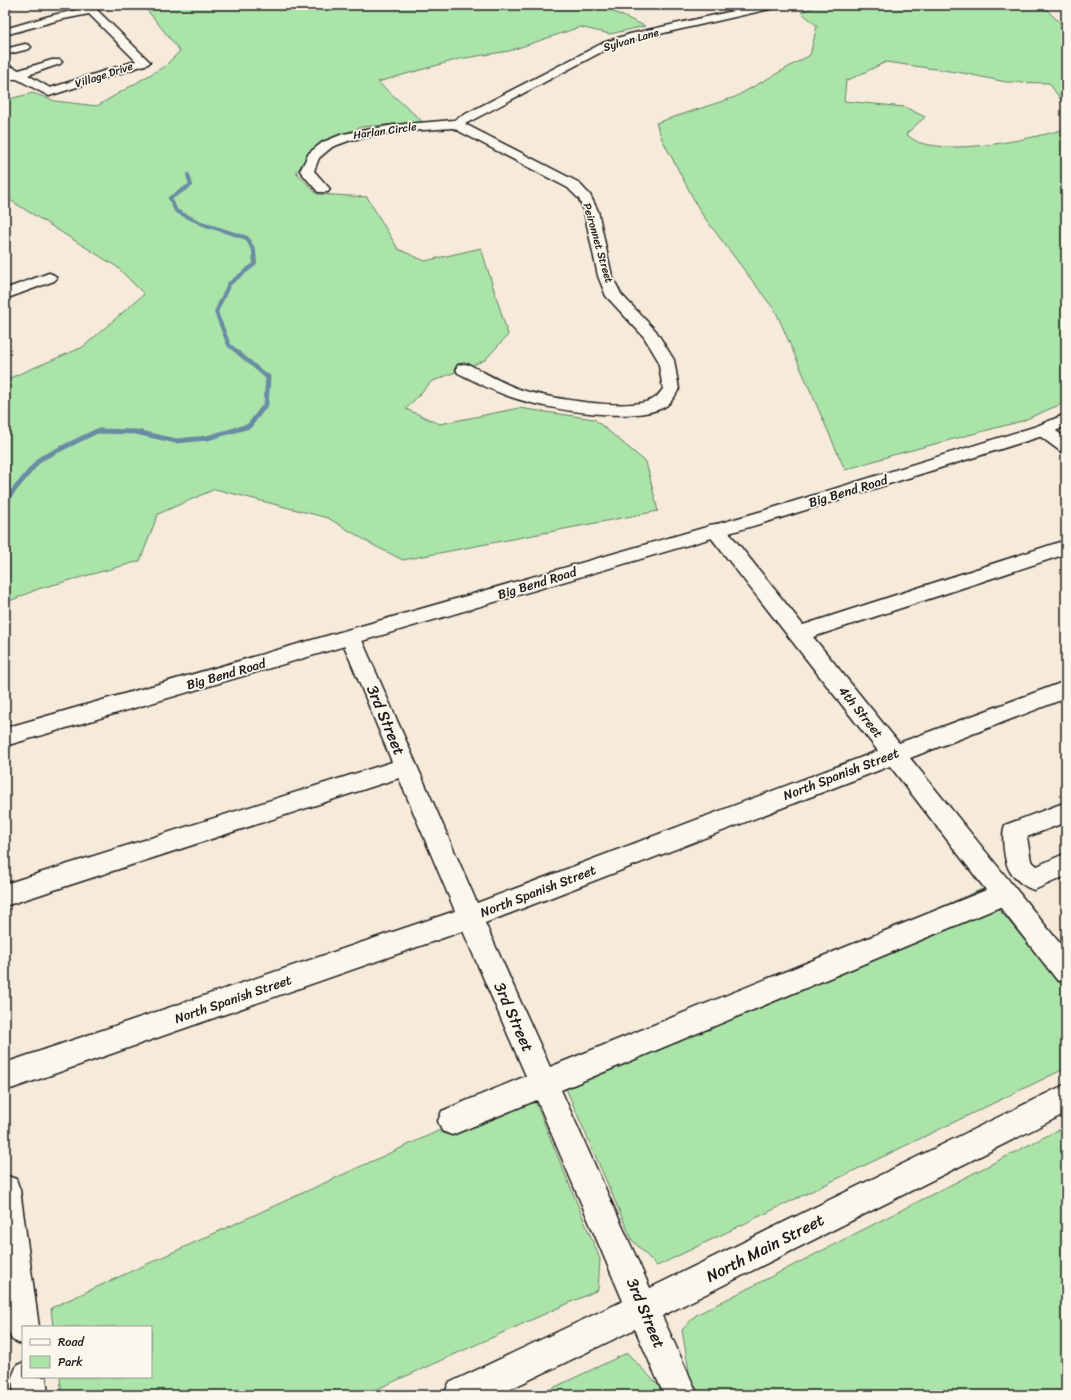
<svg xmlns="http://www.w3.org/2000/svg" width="1071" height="1400" viewBox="0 0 1071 1400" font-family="Sriracha,sans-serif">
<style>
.green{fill:#aae4a9;stroke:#638062;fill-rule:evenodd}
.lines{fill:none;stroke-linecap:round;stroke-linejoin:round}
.stream-far1{stroke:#698ca3;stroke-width:4}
.stream{stroke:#698ca3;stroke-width:5}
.minor-casing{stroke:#1c1c1c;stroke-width:3}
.major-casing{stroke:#1c1c1c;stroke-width:3}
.minor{fill:#fbf7ec;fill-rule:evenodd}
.major{fill:#fbf7ec;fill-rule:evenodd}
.labels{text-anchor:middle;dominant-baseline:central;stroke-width:3.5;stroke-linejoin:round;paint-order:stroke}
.far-street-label{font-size:11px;fill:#1c1c1c;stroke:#fbf7ec}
.street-label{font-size:13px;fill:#1c1c1c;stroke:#fbf7ec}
.near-street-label{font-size:16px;fill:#1c1c1c;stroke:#fbf7ec}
</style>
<rect width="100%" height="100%" fill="#f6eadb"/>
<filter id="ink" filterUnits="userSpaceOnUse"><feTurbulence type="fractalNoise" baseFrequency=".025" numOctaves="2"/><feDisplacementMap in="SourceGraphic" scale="8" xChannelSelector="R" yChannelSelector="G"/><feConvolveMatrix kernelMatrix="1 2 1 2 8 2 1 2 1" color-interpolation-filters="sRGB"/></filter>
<g filter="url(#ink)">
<path class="green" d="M 143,5 L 633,5 L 614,12 L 645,26 L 610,34 L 580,27 L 509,51 L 459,59 L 378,82 L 423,122 L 361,127 L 319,144 L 296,172 L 317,194 L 367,197 L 398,249 L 425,261 L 481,248 L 508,335 L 485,360 L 431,382 L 406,409 L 440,424 L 519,408 L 594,419 L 646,462 L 658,511 L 403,560 L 375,546 L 328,518 L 215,489 L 158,514 L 140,561 L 38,589 L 5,603 L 5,380 L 83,347 L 144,294 L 117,267 L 5,197 L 5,100 L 33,93 L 55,101 L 97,106 L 165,66 L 180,51 Z
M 818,5 L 1042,5 L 1066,29 L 1066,402 L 1022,421 L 893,455 L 845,470 L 776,312 L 701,213 L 662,139 L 656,123 L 735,97 L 810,55 L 817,26 L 801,12 ZM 886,62 L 963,73 L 1006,82 L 1049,83 L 1064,104 L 1062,130 C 1024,140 959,154 921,143 C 916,142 910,137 906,134 L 925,117 L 905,107 L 844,101 L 846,81 Z
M 982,889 L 1066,990 L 1066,1068 L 657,1266 L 632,1240 L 561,1077 Z
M 530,1089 L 600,1259 L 598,1290 L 364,1395 L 62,1395 L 60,1377 L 151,1377 L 151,1327 L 53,1327 L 51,1308 Z
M 1066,1126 L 1066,1395 L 698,1395 L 690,1377 L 682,1330 L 696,1315 Z
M 627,1353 L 660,1387 L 663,1395 L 538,1395 Z"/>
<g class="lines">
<path class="stream-far1" d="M 188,175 L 191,185 L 170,198 L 176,211 L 203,224 L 247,238 L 254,251 L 255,264 L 229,284 L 216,312 L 229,345 L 267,377"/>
<path class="stream" d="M 5,501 L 40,459 L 97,431 L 136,432 L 176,441 L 207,438 L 249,426 L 266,404 L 268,377 L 266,376"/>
<defs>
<path id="minor" d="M 5,5 L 12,5 L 11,7 L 5,8 Z
M 760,5 L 779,5 L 774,8 L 633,40 L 611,47 L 465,124 L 578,182 L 590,195 L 598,211 L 612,276 L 621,294 L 656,331 L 674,360 L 679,389 C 676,394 672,402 666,406 C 635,425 545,409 511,397 C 492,391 475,381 458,373 L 456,369 L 458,365 L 464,364 L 470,365 C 487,374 504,384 522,390 C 547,398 633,413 655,398 C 658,396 660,392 663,389 L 658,360 L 644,337 L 606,296 L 598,276 L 584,211 L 579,199 L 568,188 L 453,128 L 394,132 L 351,140 L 332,147 L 319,158 L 314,171 L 330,189 L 328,192 L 318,192 L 300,171 L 309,153 L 323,142 L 343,134 L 394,125 L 454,120 L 603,43 L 630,34 Z
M 91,7 L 95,8 L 148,60 L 150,62 L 148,64 L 49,96 L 17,79 L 6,79 L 5,76 L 8,74 L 5,72 L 5,64 L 19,70 L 52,60 L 60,60 L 62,62 L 60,64 L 28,75 L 50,88 L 136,61 L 89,14 L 59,20 L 5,35 L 5,29 L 53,15 Z
M 25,44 L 29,45 L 31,47 L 29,49 L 5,55 L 5,49 Z
M 49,273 L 54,275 L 57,278 L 54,281 L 5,299 L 5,289 Z
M 1043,425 L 1049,426 L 1066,438 L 1066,453 L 1060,451 L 1037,434 L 1034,430 L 1037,426 Z
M 716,524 L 723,525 L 803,625 L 1066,540 L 1066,554 L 813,637 L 899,743 L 1066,681 L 1066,698 L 910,758 L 1066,951 L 1066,983 L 1057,980 L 1000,907 L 561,1090 L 650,1288 L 1066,1084 L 1066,1113 L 662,1316 L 698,1395 L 664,1395 L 635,1329 L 498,1395 L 444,1395 L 449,1383 L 623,1301 L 537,1100 L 452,1135 L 442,1131 L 438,1121 L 442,1111 L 526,1076 L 463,931 L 5,1091 L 5,1063 L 455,911 L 399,778 L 5,906 L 5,884 L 392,762 L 341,638 L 344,633 L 351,630 L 358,633 L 361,638 L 477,903 L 878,751 L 709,535 L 706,530 L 709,525 ZM 890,766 L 986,890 L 550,1067 L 485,923 Z
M 1066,802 L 1066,822 L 1027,837 L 1031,861 L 1037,866 L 1066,853 L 1066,876 L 1034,890 C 1025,887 1017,881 1011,873 C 1004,864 1001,835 1005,825 Z
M 5,1175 L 16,1179 L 20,1190 L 39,1327 L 23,1327 L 23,1345 L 12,1340 L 7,1329 L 5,1314 Z
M 23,1363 L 23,1377 L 46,1377 L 48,1395 L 14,1395 L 12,1377 L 17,1365 Z"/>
<path id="major" d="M 1066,414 L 1066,426 L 1049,434 L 780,518 L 5,746 L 5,728 L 766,510 L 1037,426 Z"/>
</defs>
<use href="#minor" class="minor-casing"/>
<use href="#major" class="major-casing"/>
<use href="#minor" class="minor"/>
<use href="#major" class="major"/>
</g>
</g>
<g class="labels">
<g class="far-street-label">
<text transform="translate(631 40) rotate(-16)">Sylvan Lane</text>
<text transform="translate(104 75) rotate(-18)">Village Drive</text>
<text transform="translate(385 131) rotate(-8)">Harlan Circle</text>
<text transform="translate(598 243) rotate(74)">Peironnet Street</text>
</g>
<g class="street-label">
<text transform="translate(848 491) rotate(-17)">Big Bend Road</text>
<text transform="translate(537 583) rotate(-17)">Big Bend Road</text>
<text transform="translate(226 674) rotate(-16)">Big Bend Road</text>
<text transform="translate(861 712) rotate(51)">4th Street</text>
<text transform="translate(841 774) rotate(-21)">North Spanish Street</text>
<text transform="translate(538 891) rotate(-21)">North Spanish Street</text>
<text transform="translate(233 999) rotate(-19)">North Spanish Street</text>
</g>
<g class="near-street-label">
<text transform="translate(386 720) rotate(67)">3rd Street</text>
<text transform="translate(514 1017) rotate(66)">3rd Street</text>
<text transform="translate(765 1248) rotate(-27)">North Main Street</text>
<text transform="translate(646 1313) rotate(67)">3rd Street</text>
</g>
</g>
<rect width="1071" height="1400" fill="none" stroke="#fbf7ec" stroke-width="20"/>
<rect x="10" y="10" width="1051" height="1380" fill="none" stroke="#1c1c1c" stroke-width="1.5" filter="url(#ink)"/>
<rect x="22" y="1326" width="130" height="52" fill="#fbf7ec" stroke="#a29f99"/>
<rect x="30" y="1339" width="20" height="6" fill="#fbf7ec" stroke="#a29f99"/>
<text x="58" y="1346" font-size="12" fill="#1c1c1c">Road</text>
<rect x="30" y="1356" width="20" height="12" fill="#aae4a9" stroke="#a29f99"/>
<text x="58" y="1366" font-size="12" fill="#1c1c1c">Park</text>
</svg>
